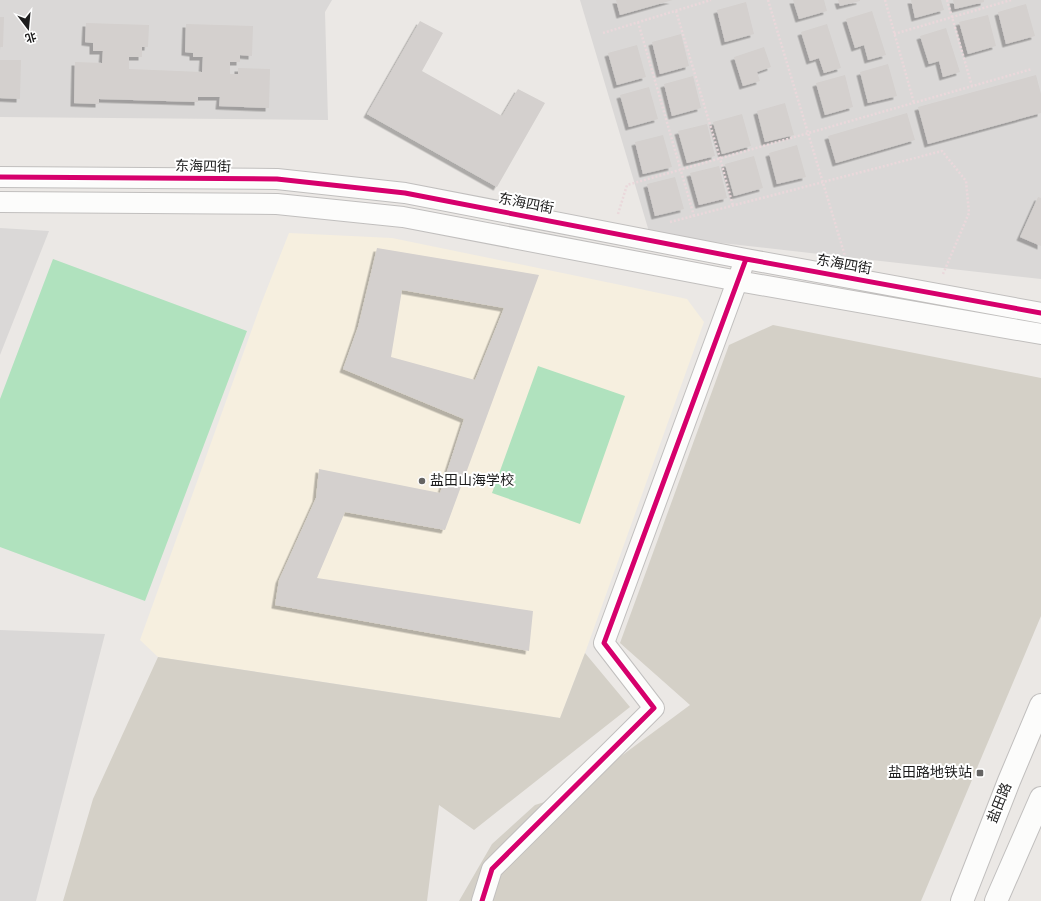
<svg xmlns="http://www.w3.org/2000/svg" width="1041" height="901" viewBox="0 0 1041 901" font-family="'Alegreya Sans','Noto Sans SC',sans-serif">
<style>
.residential{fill:#dad8d7}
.education{fill:#f6efdf}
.construction{fill:#d4d0c7}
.pitch{fill:#b0e2be}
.building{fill:#d4d0ce;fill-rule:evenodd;filter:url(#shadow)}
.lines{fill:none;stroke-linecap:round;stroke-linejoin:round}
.minor-casing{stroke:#c1bfbe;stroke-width:22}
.tertiary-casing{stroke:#c1bfbe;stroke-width:24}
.path{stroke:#ead8db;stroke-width:2.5;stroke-dasharray:2 2;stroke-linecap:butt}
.minor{stroke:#fcfcfb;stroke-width:20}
.tertiary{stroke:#fcfcfb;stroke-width:22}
.cycleway-casing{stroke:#fff;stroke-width:8}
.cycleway{stroke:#d6006c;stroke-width:5}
.poi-dot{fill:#656463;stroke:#fff;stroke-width:1.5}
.labels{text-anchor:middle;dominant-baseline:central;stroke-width:4;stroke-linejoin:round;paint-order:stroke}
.street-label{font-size:14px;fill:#1d1d1d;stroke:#fff}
.poi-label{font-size:14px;fill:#1d1d1d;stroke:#fff;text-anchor:start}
</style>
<defs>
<filter id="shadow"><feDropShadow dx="-3.5" dy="3.5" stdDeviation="0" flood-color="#0004"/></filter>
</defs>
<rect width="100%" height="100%" fill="#ebe8e5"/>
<path class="residential" d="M 0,0 L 332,0 L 325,12 L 328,120 L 0,117 Z
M 580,0 L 1041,0 L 1041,279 L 650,235 Z
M 0,228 L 49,231 L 0,355 Z
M 0,630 L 105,634 L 36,901 L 0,901 Z"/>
<path class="education" d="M 289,233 L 392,238 L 640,289 L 687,299 L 704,322 L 585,653 L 560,718 L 158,657 L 140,640 L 261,304 Z"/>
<path class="construction" d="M 773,325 L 1041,378 L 1041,616 L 921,901 L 459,901 L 492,844 L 535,805 L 570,794 L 690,705 L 620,643 L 729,345 Z
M 585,653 L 630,707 L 474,830 L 439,805 L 427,901 L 63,901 L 93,799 L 158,657 L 560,718 Z"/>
<path class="pitch" d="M 53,259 L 247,331 L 145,601 L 0,547 L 0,399 Z
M 538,366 L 625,396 L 580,524 L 492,493 Z"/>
<path class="building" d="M 616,0 L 673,0 L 620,15 Z
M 793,0 L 824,0 L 827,11 L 799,19 Z
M 838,0 L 860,0 L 860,1 L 840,6 Z
M 911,0 L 941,0 L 944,10 L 915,18 Z
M 953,0 L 984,0 L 984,2 L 955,9 Z
M 746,2 L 754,34 L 725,42 L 717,10 Z
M 1026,4 L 1035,36 L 1006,44 L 998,12 Z
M 872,11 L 886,55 L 868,60 L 864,45 L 855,48 L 846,19 Z
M 988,15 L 996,46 L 968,54 L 959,22 Z
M 0,17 L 4,17 L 3,47 L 0,47 Z
M 420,21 L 443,33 L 422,71 L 502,116 L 518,89 L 545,103 L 497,187 L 367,114 Z
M 86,23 L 149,25 L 148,47 L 142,47 L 142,57 L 129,57 L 129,69 L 202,72 L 203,57 L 193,57 L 193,53 L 185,52 L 186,24 L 253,26 L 252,56 L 240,55 L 240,62 L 230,62 L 230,74 L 238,74 L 238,68 L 270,69 L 269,108 L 219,106 L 220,97 L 198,97 L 198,102 L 99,99 L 99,104 L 74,103 L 75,62 L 102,63 L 103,51 L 93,51 L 93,43 L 85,42 Z
M 827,24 L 841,68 L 824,73 L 819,58 L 810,61 L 801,32 Z
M 946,28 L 960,72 L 943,77 L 939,61 L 929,64 L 920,36 Z
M 681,34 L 689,66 L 660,74 L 652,42 Z
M 637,45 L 646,77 L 617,85 L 608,53 Z
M 764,47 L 771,67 L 757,72 L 760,81 L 743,86 L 734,57 Z
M 0,60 L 21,60 L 20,99 L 0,98 Z
M 888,64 L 897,96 L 868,103 L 860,72 Z
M 845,75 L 853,107 L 825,115 L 816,83 Z
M 1036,75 L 1041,94 L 1041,113 L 928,144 L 918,107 Z
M 693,76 L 701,108 L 672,116 L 664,84 Z
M 649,87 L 658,119 L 629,127 L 620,95 Z
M 785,103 L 794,135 L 765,142 L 757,111 Z
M 907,113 L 915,140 L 836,163 L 828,136 Z
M 742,114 L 751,146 L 722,154 L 713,122 Z
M 707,124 L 715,156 L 687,163 L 678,131 Z
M 663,135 L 672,167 L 643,174 L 635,142 Z
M 797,145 L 806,177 L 777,184 L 769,153 Z
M 754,156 L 763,188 L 734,196 L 725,164 Z
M 719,166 L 727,198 L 699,205 L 690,173 Z
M 675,177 L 684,209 L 655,216 L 647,184 Z
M 1038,197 L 1041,198 L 1041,246 L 1020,237 Z
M 377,248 L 539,275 L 445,530 L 345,512 L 317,578 L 533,611 L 529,651 L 275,605 L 279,580 L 316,498 L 319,469 L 440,493 L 464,419 L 343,369 L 358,327 ZM 402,290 L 504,308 L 475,380 L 391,357 Z"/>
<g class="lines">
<defs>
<path id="minor" d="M 0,177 L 277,179 L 405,193 L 746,259 L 1041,313
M 0,202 L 277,204 L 403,217 L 738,281 L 1041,334
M 482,901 L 492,869 L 654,708 L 604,643 L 742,268"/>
<path id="tertiary" d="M 962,901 L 1009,781 L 1041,705
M 996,901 L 1041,798"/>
</defs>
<use href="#minor" class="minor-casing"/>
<use href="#tertiary" class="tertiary-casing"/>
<path class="path" d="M 768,0 L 845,256
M 885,0 L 914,103
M 947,0 L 972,86
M 676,11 L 720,158 L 733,206
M 638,22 L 694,216
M 603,33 L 711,0
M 894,34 L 1011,0
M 618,214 L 627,185 L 1032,69
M 670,222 L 942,151 L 966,181 L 969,213 L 943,274"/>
<use href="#minor" class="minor"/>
<use href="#tertiary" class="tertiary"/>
<defs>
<path id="cycleway" d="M 0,177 L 277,179 L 405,193 L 746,259 L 1041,313
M 482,901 L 492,869 L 654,708 L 604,643 L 746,259"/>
</defs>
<use href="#cycleway" class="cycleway-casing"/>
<use href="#cycleway" class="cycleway"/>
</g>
<g class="poi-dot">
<circle cx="422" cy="481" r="4"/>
<rect x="976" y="769" width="8" height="8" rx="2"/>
</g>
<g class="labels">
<g class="street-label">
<text transform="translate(203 167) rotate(1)">东海四街</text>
<text transform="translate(526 204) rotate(11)">东海四街</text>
<text transform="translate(844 265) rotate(10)">东海四街</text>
<text transform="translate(1000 803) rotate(-68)">盐田路</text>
</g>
<g class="poi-label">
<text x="430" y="481">盐田山海学校</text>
<text x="972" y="773" text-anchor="end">盐田路地铁站</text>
</g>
</g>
<g transform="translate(28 28) rotate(164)" stroke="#ffffff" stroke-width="3" paint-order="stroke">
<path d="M0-3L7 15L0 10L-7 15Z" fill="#1d1d1d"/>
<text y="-6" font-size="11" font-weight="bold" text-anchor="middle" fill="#1d1d1d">北</text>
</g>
</svg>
